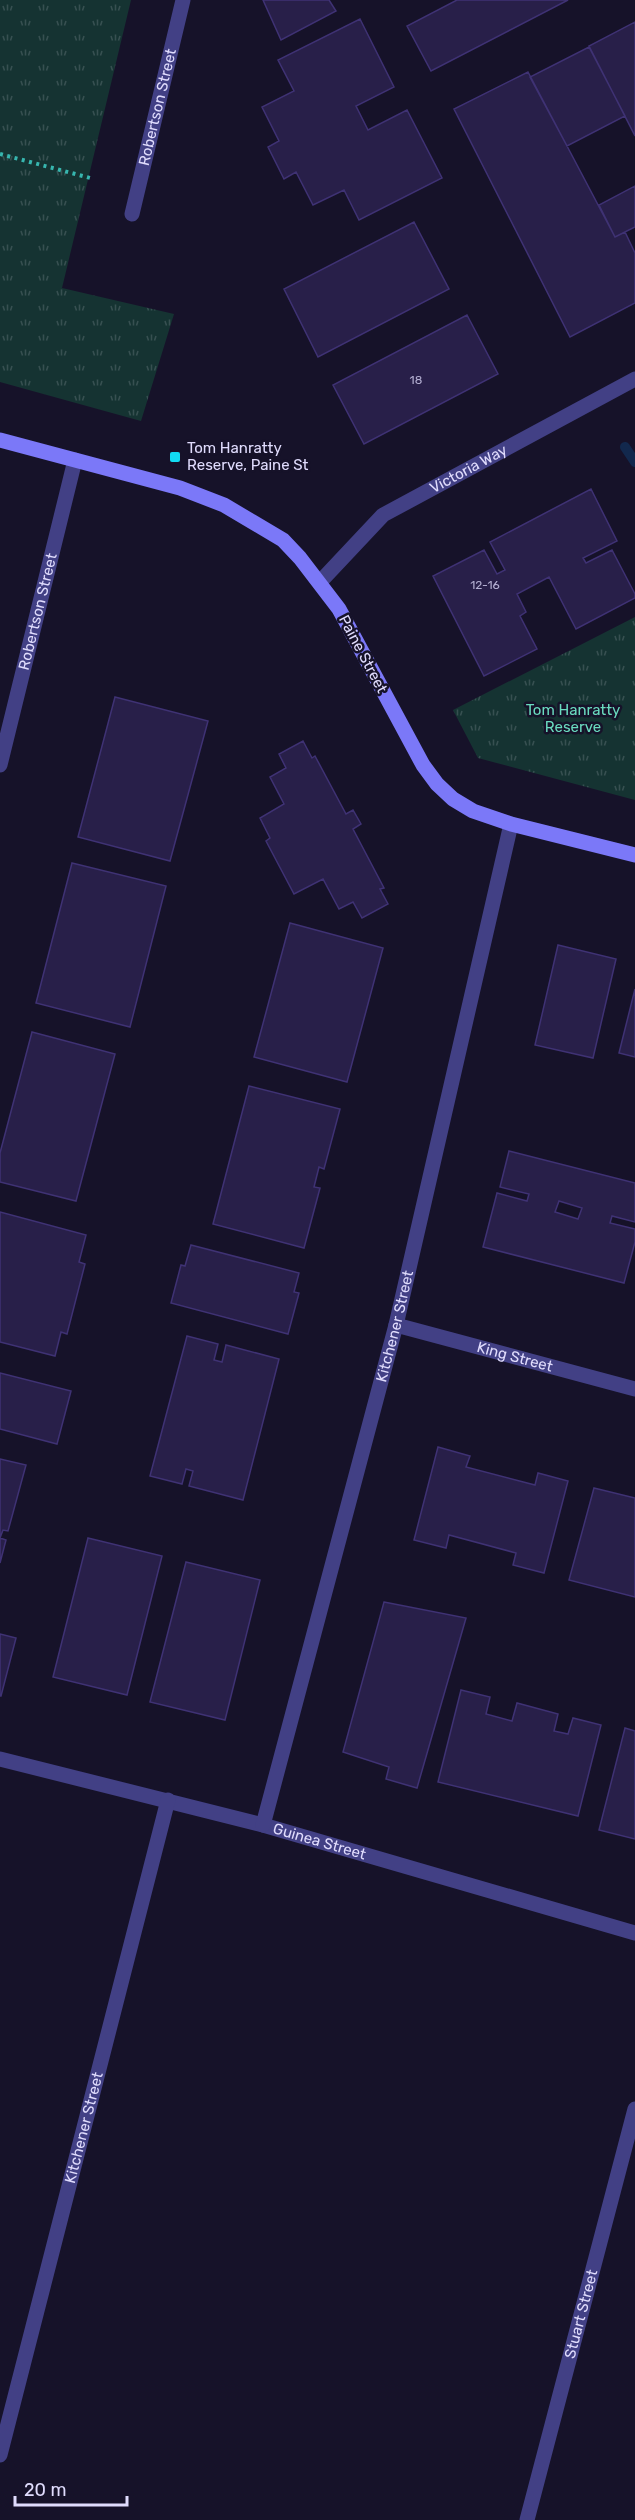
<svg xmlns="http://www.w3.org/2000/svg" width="635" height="2520" viewBox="0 0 635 2520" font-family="Rubik,sans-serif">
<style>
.park{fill:url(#park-tufts)}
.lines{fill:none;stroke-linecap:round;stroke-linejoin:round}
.stream{stroke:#12284d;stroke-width:10}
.building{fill:#281f49;stroke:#3f3274;stroke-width:1.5;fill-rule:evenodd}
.path{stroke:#37b6af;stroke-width:4;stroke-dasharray:3 4.5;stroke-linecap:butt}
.lane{stroke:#424085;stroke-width:15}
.street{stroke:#424085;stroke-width:15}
.secondary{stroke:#7b78f8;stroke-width:15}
.poi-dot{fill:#12dcf3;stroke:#161229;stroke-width:2}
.labels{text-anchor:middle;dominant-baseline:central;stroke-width:5;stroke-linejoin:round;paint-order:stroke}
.number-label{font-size:12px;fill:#b2add0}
.street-label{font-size:15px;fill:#e0dcfd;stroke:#161229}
.poi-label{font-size:15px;fill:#e0dcfd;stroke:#161229;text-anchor:start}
.park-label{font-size:15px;fill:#6adbbf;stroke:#161229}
</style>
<defs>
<pattern id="park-tufts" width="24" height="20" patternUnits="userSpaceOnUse" patternTransform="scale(1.5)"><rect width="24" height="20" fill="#153332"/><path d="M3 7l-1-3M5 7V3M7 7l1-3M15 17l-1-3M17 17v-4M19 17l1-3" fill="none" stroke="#375051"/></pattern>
</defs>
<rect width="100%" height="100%" fill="#161229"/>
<path class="park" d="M 0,0 L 131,0 L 62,288 L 174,314 L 141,421 L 0,382 Z
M 635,617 L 635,800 L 478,758 L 453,710 Z"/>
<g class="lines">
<path class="stream" d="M 625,447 L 635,462"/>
</g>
<path class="building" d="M 263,0 L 329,0 L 336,11 L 281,40 Z
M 457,0 L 568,0 L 431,71 L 407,26 Z
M 360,19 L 394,87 L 356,106 L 368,130 L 407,110 L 442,178 L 359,220 L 344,190 L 313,205 L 296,172 L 284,179 L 268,147 L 279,141 L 262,107 L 294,91 L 278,60 Z
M 635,22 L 635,136 L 589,46 Z
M 589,47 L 625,116 L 567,146 L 530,77 Z
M 528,72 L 615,237 L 625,232 L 635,253 L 635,303 L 570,337 L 454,109 Z
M 635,186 L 635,227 L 615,237 L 599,205 Z
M 414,222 L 449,289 L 318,357 L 284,289 Z
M 467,315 L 498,374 L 364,444 L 333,385 Z
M 591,489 L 617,541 L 583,558 L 586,563 L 612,550 L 635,594 L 635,598 L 576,629 L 549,577 L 517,594 L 526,612 L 520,616 L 537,649 L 484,676 L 433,576 L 484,550 L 497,574 L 505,570 L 490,542 Z
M 115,697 L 208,721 L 170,861 L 78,837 Z
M 303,741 L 312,758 L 315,756 L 346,814 L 353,810 L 361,824 L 353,829 L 384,888 L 380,889 L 388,904 L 362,918 L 353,902 L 339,909 L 323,879 L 294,894 L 266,841 L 270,838 L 260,818 L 284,804 L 270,777 L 286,768 L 279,754 Z
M 72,863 L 166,886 L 130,1027 L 36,1003 Z
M 290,923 L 383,948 L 347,1082 L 254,1057 Z
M 558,945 L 616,959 L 593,1058 L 535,1045 Z
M 635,989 L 635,1057 L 619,1053 Z
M 32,1032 L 115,1054 L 76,1201 L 0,1182 L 0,1153 Z
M 249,1086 L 340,1109 L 324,1169 L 319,1167 L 314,1187 L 320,1188 L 304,1248 L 213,1224 Z
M 509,1151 L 635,1183 L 635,1222 L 612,1216 L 610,1223 L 635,1229 L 635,1242 L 624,1283 L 483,1247 L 497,1193 L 527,1201 L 529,1194 L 500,1187 ZM 559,1201 L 582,1208 L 578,1219 L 555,1212 Z
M 0,1212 L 86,1235 L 79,1262 L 85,1264 L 67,1334 L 61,1332 L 55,1356 L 0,1342 Z
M 191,1245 L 299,1273 L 294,1292 L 299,1293 L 288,1334 L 171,1303 L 181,1265 L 185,1266 Z
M 187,1336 L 218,1344 L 214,1360 L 222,1362 L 226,1345 L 279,1359 L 243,1500 L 189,1486 L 193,1471 L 186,1469 L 182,1484 L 150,1476 Z
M 0,1373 L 71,1391 L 57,1444 L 0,1429 Z
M 438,1447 L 470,1456 L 466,1467 L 535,1485 L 538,1473 L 568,1481 L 544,1573 L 513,1565 L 516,1553 L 449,1535 L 446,1548 L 414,1540 Z
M 0,1459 L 26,1465 L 8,1531 L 3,1530 L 0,1538 L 6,1540 L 0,1563 Z
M 594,1488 L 635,1498 L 635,1597 L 569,1580 Z
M 88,1538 L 162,1556 L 127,1695 L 53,1677 Z
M 186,1562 L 260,1580 L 225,1720 L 150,1702 Z
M 384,1602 L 466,1618 L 417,1788 L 386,1779 L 389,1767 L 343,1752 Z
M 0,1634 L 16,1638 L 1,1696 L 0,1696 Z
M 461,1690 L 490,1697 L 486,1714 L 512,1721 L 517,1703 L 558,1714 L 554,1731 L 568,1734 L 573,1718 L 601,1725 L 578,1816 L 438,1782 Z
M 625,1728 L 635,1731 L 635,1839 L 599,1830 Z"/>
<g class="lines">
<path class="path" d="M 0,154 L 94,179"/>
<path class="lane" id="s1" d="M 320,582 L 383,515 L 635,379"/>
<g class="street">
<path id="s2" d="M 132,214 L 183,0"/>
<path id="s3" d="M 0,765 L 75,460"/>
<path id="s4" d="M 396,1325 L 635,1389"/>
<path id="s5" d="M 0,1759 L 263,1825 L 635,1933"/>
<path id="s6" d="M 263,1825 L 396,1325 L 511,824"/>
<path id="s7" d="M 0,2455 L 168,1800"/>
<path id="s8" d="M 527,2520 L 635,2109"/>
</g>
<path class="secondary" d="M 0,440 L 180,488 L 224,505 L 283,540 L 300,558 L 339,609 L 423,765 L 437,784 L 453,799 L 473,811 L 511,824 L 635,855"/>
</g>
<rect class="poi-dot" x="169" y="451" width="12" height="12" rx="3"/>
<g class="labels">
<g class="number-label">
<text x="416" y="380">18</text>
<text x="485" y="585">12-16</text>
</g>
<g class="street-label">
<text stroke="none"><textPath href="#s2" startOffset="110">Robertson Street</textPath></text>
<text stroke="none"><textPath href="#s1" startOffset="189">Victoria Way</textPath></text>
<text stroke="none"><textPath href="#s3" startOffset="158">Robertson Street</textPath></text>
<text transform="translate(363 654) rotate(62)">Paine Street</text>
<text stroke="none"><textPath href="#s6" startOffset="516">Kitchener Street</textPath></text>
<text stroke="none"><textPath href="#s4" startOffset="123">King Street</textPath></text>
<text stroke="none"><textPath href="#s5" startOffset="330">Guinea Street</textPath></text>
<text stroke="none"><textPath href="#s7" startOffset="338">Kitchener Street</textPath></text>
<text stroke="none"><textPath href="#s8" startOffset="213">Stuart Street</textPath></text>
</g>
<g class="poi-label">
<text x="187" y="448">Tom Hanratty<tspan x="187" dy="17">Reserve, Paine St</tspan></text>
</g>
<g class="park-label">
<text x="573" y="710">Tom Hanratty<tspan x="573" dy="17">Reserve</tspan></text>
</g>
</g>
<path d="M15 2496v9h112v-9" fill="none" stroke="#e0dcfd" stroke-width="3"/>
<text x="24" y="2496" font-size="18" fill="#e0dcfd" stroke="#161229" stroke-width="4.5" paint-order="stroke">20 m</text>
</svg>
